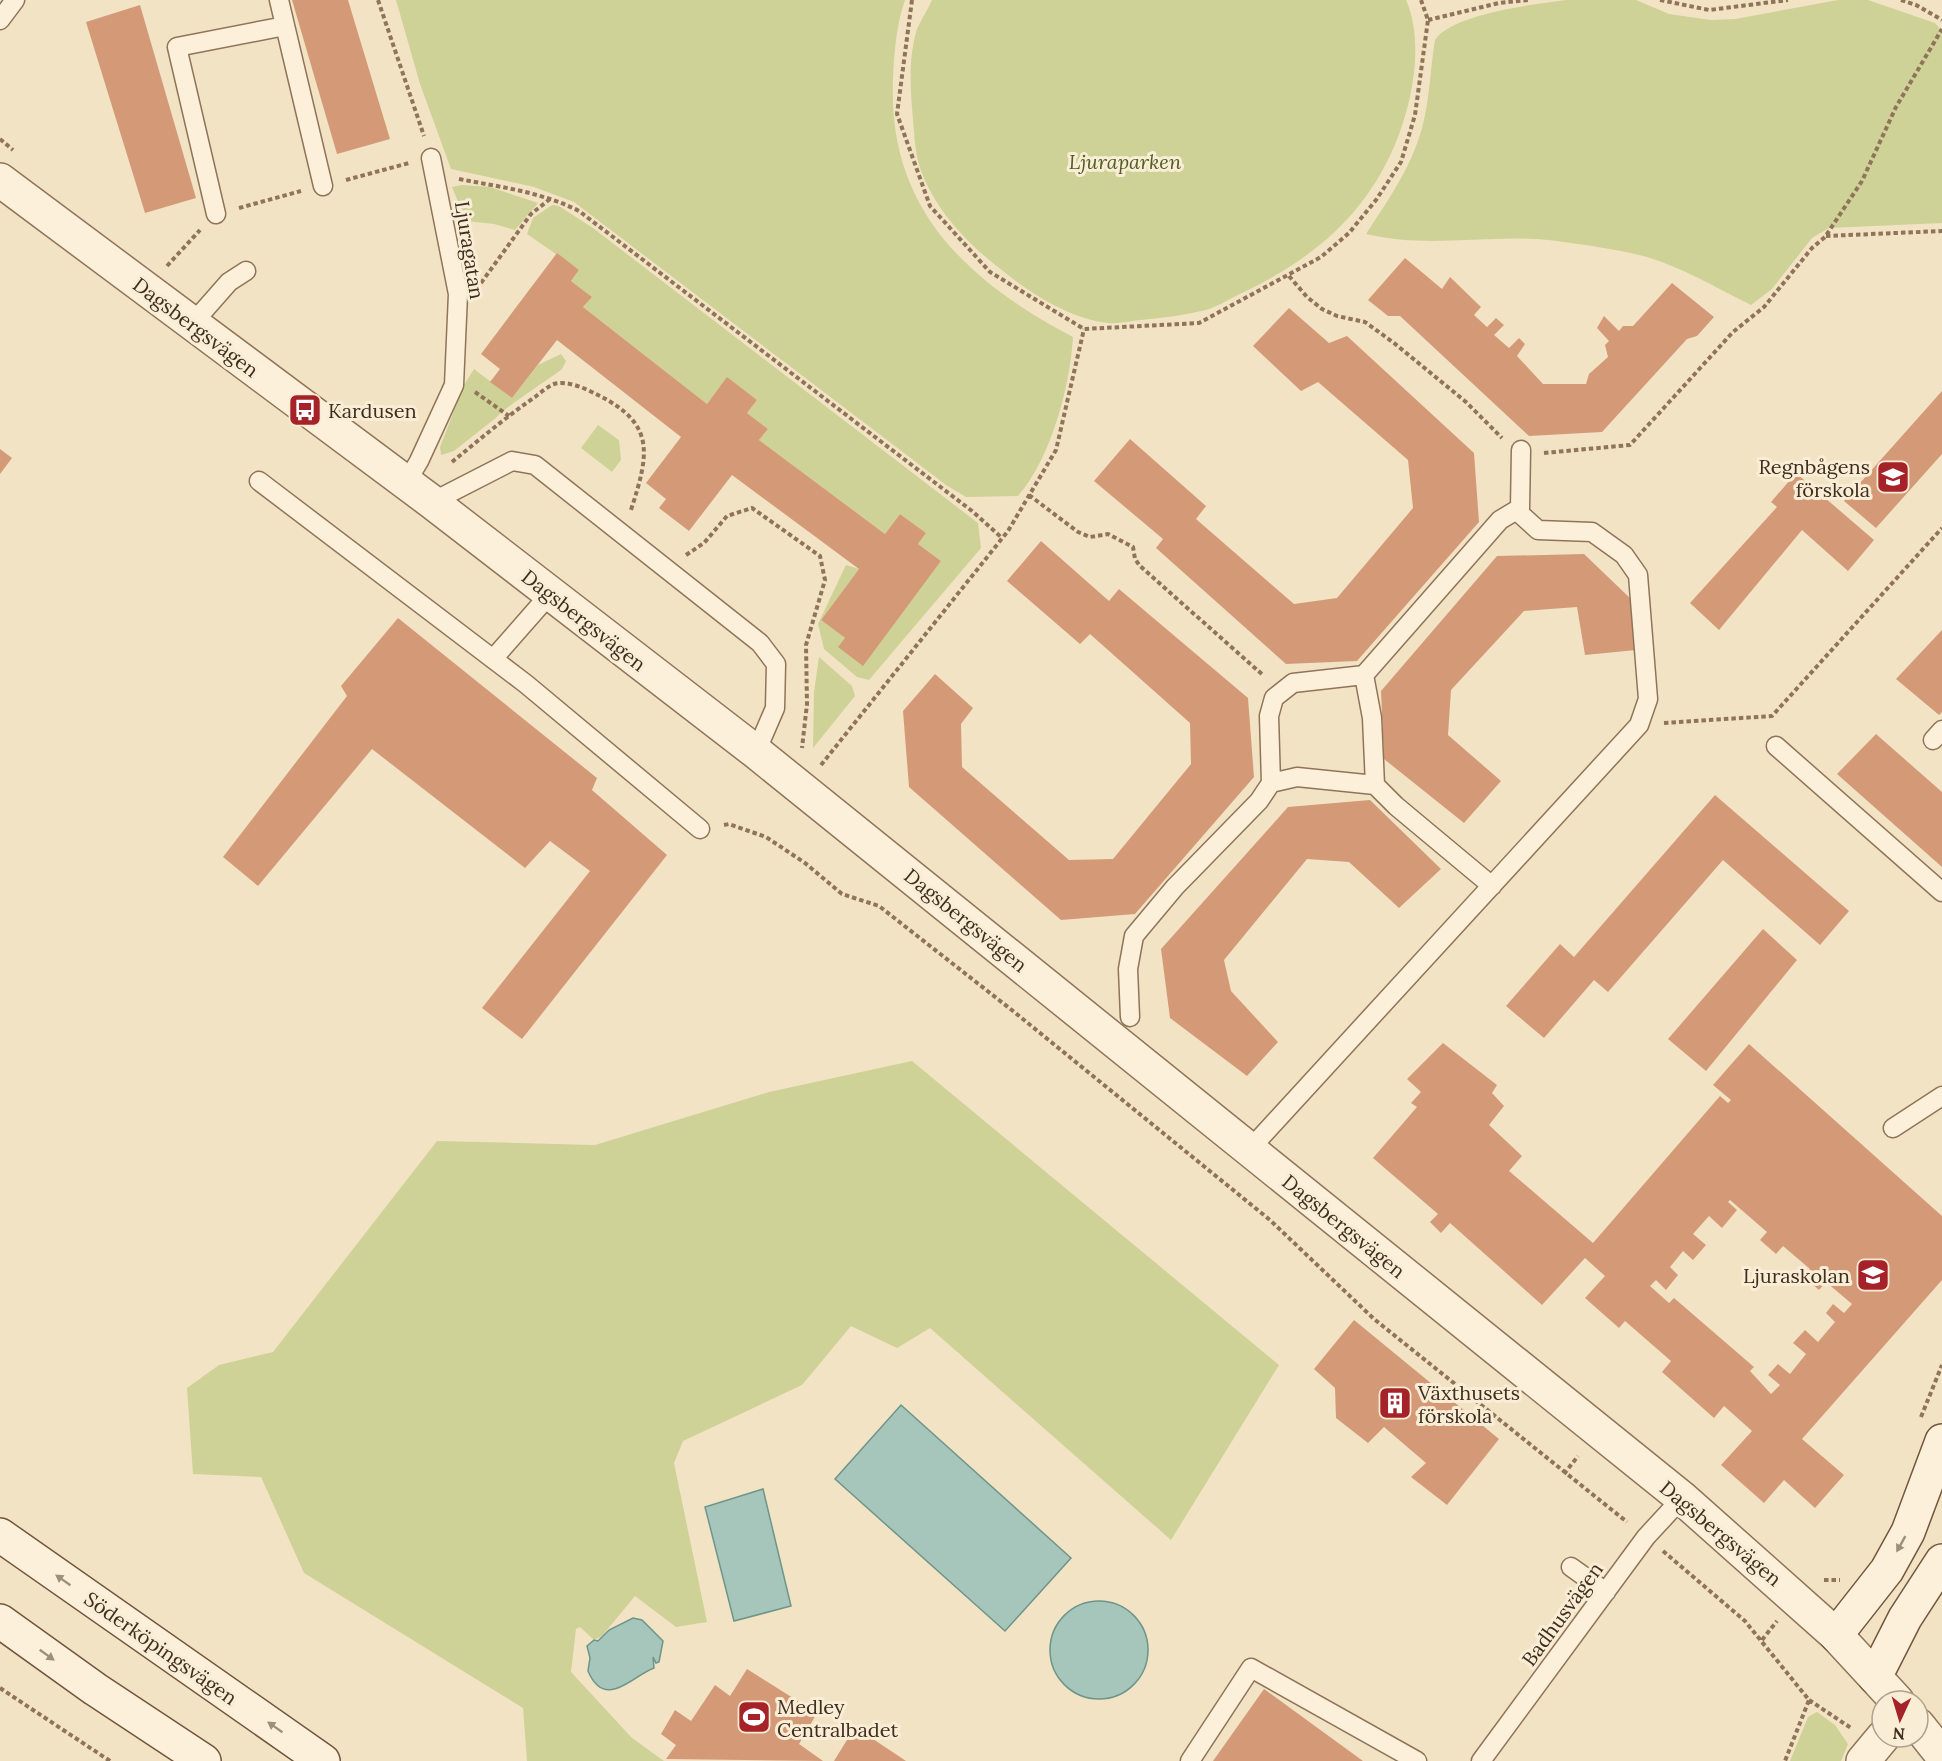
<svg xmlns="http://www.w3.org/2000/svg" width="1942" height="1761" viewBox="0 0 1942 1761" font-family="Lora,serif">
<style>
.green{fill:#ced297}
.water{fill:#a7c6bb;stroke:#6d9589;stroke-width:1.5}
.building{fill:#d49a78;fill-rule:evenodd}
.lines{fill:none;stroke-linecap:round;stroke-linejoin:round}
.service-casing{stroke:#907459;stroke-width:21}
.minor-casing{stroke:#907459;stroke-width:36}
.tertiary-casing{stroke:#907459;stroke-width:36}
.secondary-casing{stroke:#72553c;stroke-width:36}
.path{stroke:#907459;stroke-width:4;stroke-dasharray:4.5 3;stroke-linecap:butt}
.service{stroke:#fcf0da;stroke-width:18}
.minor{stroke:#fcf0da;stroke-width:33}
.tertiary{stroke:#fcf0da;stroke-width:33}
.secondary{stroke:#fcf0da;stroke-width:33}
.oneway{fill:#9e8e7c}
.labels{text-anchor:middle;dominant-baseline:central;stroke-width:6;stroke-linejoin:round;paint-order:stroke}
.park-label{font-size:20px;font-style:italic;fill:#515d23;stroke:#f9edd6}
.street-label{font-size:20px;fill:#3f2d1e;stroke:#f9edd6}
.poi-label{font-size:20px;fill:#3f2d1e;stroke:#f9edd6;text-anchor:start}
</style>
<rect width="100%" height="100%" fill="#f3e3c5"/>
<path class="green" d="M 396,0 L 905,0 C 896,26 894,54 893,81 C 888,209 967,281 1073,337 C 1070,387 1051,458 1018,496 L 966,497 L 946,485 L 574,202 L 534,187 L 451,169 L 420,84 Z
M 932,0 L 1406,0 C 1424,41 1413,98 1398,137 C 1369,212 1315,258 1244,292 C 1231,298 1219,306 1206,310 C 1184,315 1163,318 1141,320 C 1131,321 1119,324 1108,323 C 1075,320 1034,296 1008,275 C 971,247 936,213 920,168 C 914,150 914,127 912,108 C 910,82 909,55 917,29 C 921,19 928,10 932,0 Z
M 1567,0 L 1636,0 L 1669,14 L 1711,20 L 1735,19 L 1838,0 L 1868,0 L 1935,23 L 1942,31 L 1942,223 L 1829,228 L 1812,238 L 1772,289 L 1751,305 C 1717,288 1683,268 1647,257 C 1622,250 1574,243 1548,240 C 1485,234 1429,249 1366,234 C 1388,200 1411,168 1422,128 C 1430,99 1430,69 1435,40 C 1452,14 1535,4 1567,0 Z
M 462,185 L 490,187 L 538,203 L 515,230 L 494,224 L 466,221 L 452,187 Z
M 552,205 L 559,206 L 593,228 L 978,523 L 981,548 L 869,680 L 857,677 L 824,649 L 818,624 L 846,565 L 859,569 L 821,620 L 845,638 L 863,665 L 941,561 L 918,544 L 926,533 L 900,514 L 885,534 L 759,440 L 768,429 L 747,413 L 757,400 L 727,378 L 707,404 L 583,307 L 592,297 L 571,281 L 579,270 L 527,234 L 533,218 Z
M 561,354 L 566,361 L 562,369 C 551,378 501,410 497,417 L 454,451 L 441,455 L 440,447 L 464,385 L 474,369 L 512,398 L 538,365 Z
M 598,425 L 619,440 L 621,460 L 612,472 L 581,448 Z
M 819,657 L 852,686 L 855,696 L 813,748 L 814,692 Z
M 912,1061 L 1279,1365 L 1171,1540 L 930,1328 L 897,1348 L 851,1326 L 802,1385 L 683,1441 L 674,1463 L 707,1622 L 676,1627 L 635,1596 L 602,1636 L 594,1640 L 580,1627 L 576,1629 L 571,1672 L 632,1738 L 664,1761 L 527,1761 L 523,1708 L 304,1573 L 261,1477 L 193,1474 L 187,1388 L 219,1365 L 273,1352 L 437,1141 L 595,1145 L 769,1092 Z
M 1817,1712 L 1835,1725 L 1848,1744 L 1841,1761 L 1790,1761 L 1808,1717 Z"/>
<path class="water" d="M 901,1405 L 1071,1558 L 1005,1631 L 835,1479 Z
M 763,1489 L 791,1606 L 734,1621 L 705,1507 Z
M1050 1650a49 49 0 1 1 98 0a49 49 0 1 1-98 0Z
M 633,1618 L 642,1620 L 663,1641 L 659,1662 L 656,1663 L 653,1657 L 654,1668 C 632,1676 605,1711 588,1671 L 590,1658 L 587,1646 L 594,1640 L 598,1641 L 609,1630 Z"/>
<path class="building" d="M 292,0 L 348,0 L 390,139 L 337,154 Z
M 140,5 L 196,198 L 145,213 L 86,22 Z
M 557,253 L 579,270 L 571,281 L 592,297 L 583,307 L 707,404 L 727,377 L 757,400 L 747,413 L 768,429 L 759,440 L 885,534 L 900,514 L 926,533 L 918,544 L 941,561 L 863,666 L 838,647 L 845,638 L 821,620 L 859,569 L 732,475 L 689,531 L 659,508 L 666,499 L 646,483 L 681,437 L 557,340 L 512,398 L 490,382 L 500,369 L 481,354 Z
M 1405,258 L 1442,289 L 1450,277 L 1481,307 L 1474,315 L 1487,327 L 1496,318 L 1504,325 L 1494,335 L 1509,348 L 1519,338 L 1525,344 L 1517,356 L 1543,384 L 1586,384 L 1589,374 L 1608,357 L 1605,345 L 1609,341 L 1597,328 L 1604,316 L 1619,331 L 1623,326 L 1633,326 L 1672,283 L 1714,317 L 1697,336 L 1687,339 L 1602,432 L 1529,436 L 1400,316 L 1388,316 L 1368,300 Z
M 1289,308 L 1329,343 L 1347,336 L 1474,453 L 1479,522 L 1357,661 L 1286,664 L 1156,548 L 1163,539 L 1094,481 L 1130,439 L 1206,506 L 1196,519 L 1294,604 L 1337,598 L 1413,508 L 1408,460 L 1318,382 L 1301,391 L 1253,346 Z
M 1942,391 L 1942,454 L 1876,528 L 1844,501 Z
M 0,449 L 12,458 L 0,474 Z
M 1796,473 L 1874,540 L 1848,571 L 1802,530 L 1719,630 L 1690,603 L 1777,507 L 1771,502 Z
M 1041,541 L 1109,601 L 1119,589 L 1248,698 L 1254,777 L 1135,914 L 1061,920 L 909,787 L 903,711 L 935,674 L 973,708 L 961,724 L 962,767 L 1069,860 L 1113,859 L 1191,764 L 1190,723 L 1090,634 L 1080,644 L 1007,581 Z
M 1584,554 L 1631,599 L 1636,650 L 1585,655 L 1577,607 L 1524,611 L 1451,690 L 1448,735 L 1501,781 L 1464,823 L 1384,759 L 1381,691 L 1497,556 Z
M 398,618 L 597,778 L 592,790 L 667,855 L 522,1039 L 482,1008 L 590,871 L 550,841 L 525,868 L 372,749 L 258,886 L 223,857 L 347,696 L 341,686 Z
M 1942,630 L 1942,712 L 1939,715 L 1896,679 Z
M 1876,734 L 1942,792 L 1942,867 L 1837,774 Z
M 1715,795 L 1849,911 L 1820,945 L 1723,860 L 1608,992 L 1594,980 L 1544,1038 L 1506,1006 L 1560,944 L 1574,957 Z
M 1370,800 L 1441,869 L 1399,908 L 1349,862 L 1307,859 L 1224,960 L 1231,991 L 1278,1042 L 1247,1076 L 1170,1018 L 1161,949 L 1288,807 Z
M 1763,929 L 1797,960 L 1706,1071 L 1668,1039 Z
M 1443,1043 L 1497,1085 L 1492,1093 L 1504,1106 L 1489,1125 L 1522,1156 L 1509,1171 L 1593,1243 L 1720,1096 L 1728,1103 L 1731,1100 L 1713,1085 L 1749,1044 L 1942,1216 L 1942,1280 L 1802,1439 L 1844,1475 L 1815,1508 L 1784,1480 L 1764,1503 L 1721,1465 L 1752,1431 L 1724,1406 L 1714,1418 L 1662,1372 L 1671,1361 L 1625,1321 L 1619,1328 L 1585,1298 L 1605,1276 L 1585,1258 L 1542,1305 L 1450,1223 L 1441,1233 L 1430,1222 L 1438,1214 L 1373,1158 L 1417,1107 L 1411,1103 L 1421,1092 L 1407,1079 ZM 1730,1200 L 1767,1232 L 1760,1240 L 1776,1254 L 1783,1246 L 1810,1269 L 1803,1276 L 1819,1290 L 1826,1282 L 1852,1304 L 1844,1313 L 1833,1304 L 1826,1313 L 1835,1322 L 1818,1342 L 1805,1330 L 1793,1343 L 1806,1354 L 1790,1374 L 1778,1364 L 1768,1375 L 1780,1385 L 1771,1394 L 1750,1371 L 1754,1367 L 1674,1298 L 1669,1303 L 1650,1286 L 1656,1280 L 1666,1290 L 1678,1275 L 1670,1267 L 1683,1251 L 1693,1260 L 1706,1245 L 1693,1234 L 1709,1216 L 1722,1228 L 1737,1210 L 1728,1202 Z
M 1354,1320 L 1499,1439 L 1447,1505 L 1411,1477 L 1426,1463 L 1384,1427 L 1368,1443 L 1336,1418 L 1335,1388 L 1314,1369 Z
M 747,1669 L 817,1713 L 799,1744 L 823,1761 L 666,1759 L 676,1745 L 661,1734 L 675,1710 L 691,1721 L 715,1685 L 730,1696 Z
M 1264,1689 L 1363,1761 L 1213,1761 Z
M 855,1727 L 906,1761 L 834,1761 Z"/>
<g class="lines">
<defs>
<path id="service" d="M 279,0 L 323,186
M 0,20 L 15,0
M 216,214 L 177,47 L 285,26
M 192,324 L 229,282 L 246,271
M 259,481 L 526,684 L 700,829
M 406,483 L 419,461 L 454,385 L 458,294 L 431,158
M 432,502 L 512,461 L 535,465 L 760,643 L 776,664 L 775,708 L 756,752
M 493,659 L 550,594
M 1364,675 L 1372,718 L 1375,785
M 1933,740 L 1942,730
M 1776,746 L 1942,892
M 1271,783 L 1297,777 L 1375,785 L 1396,806 L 1492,886
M 1130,1017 L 1128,969 L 1134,936 L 1175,887 L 1259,801 L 1271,783 L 1269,716 L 1274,698 L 1293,683 L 1364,675 L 1500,520 L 1520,508 L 1521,450
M 1893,1128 L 1942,1096
M 1250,1149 L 1639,725 L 1648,699 L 1638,575 L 1624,555 L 1592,532 L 1538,530 L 1517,511
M 1571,1567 L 1606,1592
M 1190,1761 L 1251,1668 L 1417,1761
M 1481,1761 L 1646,1537 L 1682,1498"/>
<path id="minor" d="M 1863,1761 L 1883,1737"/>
<path id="tertiary" d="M 0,180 L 432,502 L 756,752 L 1682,1498 L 1836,1635 L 1897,1701
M 1918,1725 L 1942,1755"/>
<path id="secondary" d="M 0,1535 L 323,1761
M 0,1621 L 95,1689 L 204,1761
M 1836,1635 L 1887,1570 L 1908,1532 L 1942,1441
M 1875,1677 L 1905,1618 L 1942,1561"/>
</defs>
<use href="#service" class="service-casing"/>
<use href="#minor" class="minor-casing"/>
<use href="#tertiary" class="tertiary-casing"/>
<use href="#secondary" class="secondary-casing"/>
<path class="path" d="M 378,0 L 424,136
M 912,0 L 897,114 L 930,206 L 990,272 L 1084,329 L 1199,323 L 1321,257 L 1349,233 L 1376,200 L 1401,162 L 1415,115 L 1428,20 L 1421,0
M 1660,0 L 1709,10 L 1788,0
M 1901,0 L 1916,5 L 1942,20
M 1428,20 L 1499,3 L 1528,0
M 0,139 L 13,150
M 459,179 C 500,187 542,192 579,211 L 972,511 L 1002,538
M 346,180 L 409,163
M 239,208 L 301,191
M 1826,236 L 1942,231
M 167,266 L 200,230
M 1289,276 L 1307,297 L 1322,309 L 1337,316 L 1365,322 L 1394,343 L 1466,402 L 1502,438
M 481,283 L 531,214 L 550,199
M 475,392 L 509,416
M 1544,453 L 1630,445 L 1733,332 L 1764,307 L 1812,248 L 1825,237 L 1862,181 L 1896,107 L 1942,29
M 452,462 C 479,440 506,417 535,397 C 540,393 548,386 554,384 C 568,380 586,389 598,395 C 656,424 649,454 631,510
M 1029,495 L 1078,532 L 1090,537 L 1108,534 L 1133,547 L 1135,559 L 1140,566 L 1264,676
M 686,555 L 704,543 L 727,516 L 752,508 L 820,556 L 825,580 L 806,645 L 807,704 L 802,748
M 1664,723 L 1772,716 L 1942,528
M 821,765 L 1008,531 L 1056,450 L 1084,329
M 724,825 L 729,824 L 766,837 L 805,863 L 842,894 L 879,906 L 1013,1011 L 1270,1220 L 1374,1319 L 1627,1522
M 1921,1417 L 1942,1365
M 1564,1474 L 1578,1456
M 1663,1551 L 1745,1621 L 1809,1700 L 1785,1761
M 1824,1580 L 1840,1580
M 1762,1640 L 1777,1621
M 0,1688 L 110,1761
M 1809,1700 L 1851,1728"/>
<use href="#service" class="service"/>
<use href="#minor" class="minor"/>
<use href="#tertiary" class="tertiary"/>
<use href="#secondary" class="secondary"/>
</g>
<defs><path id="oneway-solid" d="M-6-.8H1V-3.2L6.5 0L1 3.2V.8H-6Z" transform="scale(1.5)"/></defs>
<g class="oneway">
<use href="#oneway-solid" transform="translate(1901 1544) rotate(119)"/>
<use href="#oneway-solid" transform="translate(63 1580) rotate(-145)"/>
<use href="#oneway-solid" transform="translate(47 1655) rotate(36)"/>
<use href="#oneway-solid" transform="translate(275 1727) rotate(-145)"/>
</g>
<defs>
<symbol id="bus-square" viewBox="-11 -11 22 22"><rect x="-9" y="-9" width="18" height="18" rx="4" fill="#a62229" stroke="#f9edd6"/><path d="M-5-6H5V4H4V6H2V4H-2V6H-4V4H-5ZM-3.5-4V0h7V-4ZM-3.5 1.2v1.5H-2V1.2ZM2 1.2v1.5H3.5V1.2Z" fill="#fff"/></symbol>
<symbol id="school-square" viewBox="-11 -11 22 22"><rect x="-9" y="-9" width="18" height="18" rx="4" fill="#a62229" stroke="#f9edd6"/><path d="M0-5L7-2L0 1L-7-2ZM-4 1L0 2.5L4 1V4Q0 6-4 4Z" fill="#fff"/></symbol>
<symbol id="building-square" viewBox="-11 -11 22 22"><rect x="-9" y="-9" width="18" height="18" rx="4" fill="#a62229" stroke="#f9edd6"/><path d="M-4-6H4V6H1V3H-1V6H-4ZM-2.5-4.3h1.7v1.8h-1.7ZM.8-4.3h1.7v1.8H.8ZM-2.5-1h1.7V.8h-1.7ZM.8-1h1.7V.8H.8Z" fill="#fff"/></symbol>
<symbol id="stadium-square" viewBox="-11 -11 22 22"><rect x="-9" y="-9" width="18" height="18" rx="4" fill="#a62229" stroke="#f9edd6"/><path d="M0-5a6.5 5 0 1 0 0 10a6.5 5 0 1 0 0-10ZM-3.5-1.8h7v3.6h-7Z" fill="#fff"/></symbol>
</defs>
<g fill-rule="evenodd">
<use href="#bus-square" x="286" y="391" width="38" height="38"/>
<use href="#school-square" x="1874" y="458" width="38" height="38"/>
<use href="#school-square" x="1854" y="1256" width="38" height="38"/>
<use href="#building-square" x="1376" y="1384" width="38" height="38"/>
<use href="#stadium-square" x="735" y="1698" width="38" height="38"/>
</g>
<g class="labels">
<g class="park-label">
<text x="1125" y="161">Ljuraparken</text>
</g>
<g class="street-label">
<text transform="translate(470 250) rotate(81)">Ljuragatan</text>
<text transform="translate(196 327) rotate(37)">Dagsbergsvägen</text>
<text transform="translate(584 620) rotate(38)">Dagsbergsvägen</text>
<text transform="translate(966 920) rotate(39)">Dagsbergsvägen</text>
<text transform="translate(1344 1226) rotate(39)">Dagsbergsvägen</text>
<text transform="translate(1721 1533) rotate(40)">Dagsbergsvägen</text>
<text transform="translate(1562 1614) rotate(-54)">Badhusvägen</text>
<text transform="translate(161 1648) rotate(35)">Söderköpingsvägen</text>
</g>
<g class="poi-label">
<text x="328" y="410">Kardusen</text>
<text x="1870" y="466" text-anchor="end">Regnbågens<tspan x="1870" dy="23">förskola</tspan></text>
<text x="1850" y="1275" text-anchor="end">Ljuraskolan</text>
<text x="1418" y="1392">Växthusets<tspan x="1418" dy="23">förskola</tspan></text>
<text x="777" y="1706">Medley<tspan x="777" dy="23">Centralbadet</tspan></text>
</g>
</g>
<g transform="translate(1900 1719) rotate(184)"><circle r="28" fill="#f9edd6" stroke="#afa08c" stroke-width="1.5"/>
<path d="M0-4.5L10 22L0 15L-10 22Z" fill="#a62229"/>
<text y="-9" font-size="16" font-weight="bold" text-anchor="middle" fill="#3f2d1e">N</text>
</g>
</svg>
